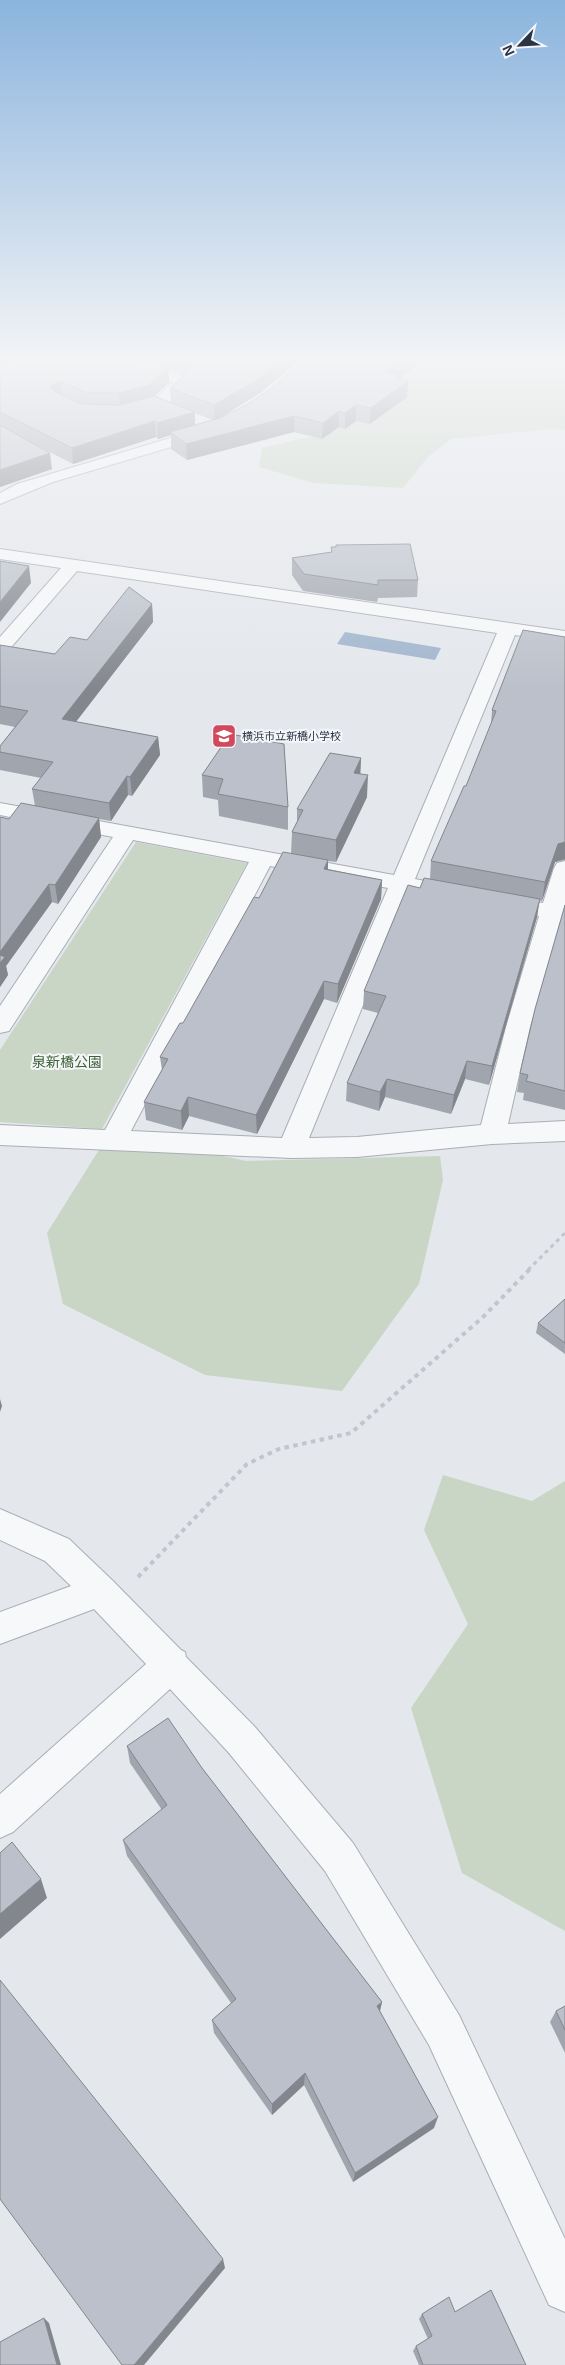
<svg xmlns="http://www.w3.org/2000/svg" width="565" height="2365" viewBox="0 0 565 2365" font-family="Helvetica,'Noto Sans JP',sans-serif">
<style>
.green{fill:#c9d6c5}
.water{fill:#9fb4cc}
.lines{fill:none;stroke-linecap:round;stroke-linejoin:round}
.minor-casing{stroke:#a9aeb7;stroke-width:2}
.path-far1{stroke:#c2c5cb;stroke-width:3;stroke-dasharray:4 4;stroke-linecap:butt}
.path{stroke:#c2c5cb;stroke-width:4;stroke-dasharray:4.5 4.5;stroke-linecap:butt}
.minor{fill:#f7f8fa;fill-rule:evenodd}
.wall{fill:#a1a5ae;fill-rule:evenodd}
.shaded-wall{fill:#83868d}
.building{fill:#bbc0ca;stroke:#83868d}
.labels{text-anchor:middle;dominant-baseline:central;stroke-width:4;stroke-linejoin:round;paint-order:stroke}
.far-poi-label{font-size:11px;fill:#2b3445;stroke:#f4f6f9;text-anchor:start}
.park-label{font-size:14px;fill:#3f6138;stroke:#f4f6f9}
</style>
<rect width="100%" height="100%" fill="#e4e7ec"/>
<path class="green" d="M 395,359 L 565,359 L 565,430 L 551,429 L 451,439 L 428,457 L 403,488 L 314,483 L 259,467 L 262,448 L 331,432 Z
M 136,842 L 247,863 L 102,1129 L 0,1122 L 0,1050 Z
M 102,1145 L 187,1148 L 246,1161 L 440,1156 L 443,1180 L 419,1284 L 342,1391 L 205,1375 L 63,1304 L 47,1233 Z
M 443,1475 L 532,1501 L 565,1481 L 565,1931 L 462,1873 L 411,1708 L 468,1624 L 424,1530 Z"/>
<path class="water" d="M 345,632 L 441,648 L 435,660 L 337,644 Z"/>
<g class="lines">
<defs>
<path id="minor" d="M 88,359 L 115,359 L 187,377 L 189,380 L 179,394 L 167,404 L 189,413 L 191,416 L 184,420 L 151,408 L 149,405 L 173,382 L 90,362 Z
M 207,427 L 215,432 L 212,435 L 53,482 L 0,504 L 0,493 L 17,484 Z
M 0,549 L 565,631 L 565,643 L 515,635 L 415,879 L 466,889 L 469,894 L 466,899 L 458,901 L 409,892 L 309,1138 L 357,1137 L 481,1125 L 506,1027 L 539,916 L 492,907 L 489,902 L 492,897 L 500,895 L 543,903 L 554,868 L 557,863 L 565,861 L 565,921 L 561,920 L 530,1027 L 508,1124 L 565,1121 L 565,1141 L 492,1144 L 357,1157 L 291,1158 L 0,1145 L 0,1125 L 105,1130 L 249,862 L 133,840 L 9,1031 L 0,1033 L 0,1006 L 113,837 L 0,815 L 0,803 L 394,875 L 497,633 L 77,571 L 7,652 L 0,654 L 0,637 L 61,568 L 0,559 ZM 270,866 L 388,888 L 282,1138 L 131,1131 Z
M 0,1509 L 69,1539 L 112,1580 L 181,1650 L 185,1652 L 186,1657 L 255,1727 L 353,1843 L 459,2015 L 565,2239 L 565,2312 L 549,2305 L 429,2045 L 325,1871 L 229,1753 L 170,1689 L 13,1832 L 0,1838 L 0,1794 L 146,1664 L 94,1609 L 0,1644 L 0,1612 L 71,1586 L 45,1561 L 0,1540 Z"/>
</defs>
<use href="#minor" class="minor-casing"/>
<path class="path-far1" d="M 528,1270 L 565,1233"/>
<path class="path" d="M 138,1577 L 247,1464 L 279,1449 L 351,1433 L 483,1317 L 530,1269"/>
<use href="#minor" class="minor"/>
</g>
<path class="wall" d="M 0,359 L 301,359 L 260,393 L 220,418 L 401,376 L 401,379 L 407,397 L 370,424 L 356,421 L 345,429 L 339,427 L 322,439 L 294,432 L 187,460 L 171,449 L 171,435 L 158,439 L 156,437 L 73,464 L 28,441 L 52,469 L 0,487 ZM 168,370 L 184,374 L 180,379 L 170,388 L 171,402 L 154,396 L 169,383 ZM 195,413 L 205,417 L 212,420 L 195,425 Z
M 331,547 L 418,580 L 417,597 L 378,598 L 377,602 L 303,591 L 292,575 L 292,558 L 331,552 Z
M 152,604 L 153,622 L 76,722 L 158,737 L 160,755 L 132,796 L 128,795 L 111,821 L 99,819 L 101,837 L 58,904 L 52,902 L 6,966 L 8,975 L 0,987 L 0,817 L 9,819 L 35,806 L 32,789 L 41,778 L 0,770 L 0,746 L 15,727 L 0,724 L 0,645 L 55,654 L 87,640 Z
M 565,637 L 565,860 L 555,862 L 542,901 L 539,900 L 537,917 L 489,1085 L 465,1079 L 451,1114 L 385,1097 L 379,1111 L 346,1101 L 347,1083 L 378,1013 L 363,1009 L 364,991 L 420,888 L 430,879 L 431,861 L 466,786 L 491,725 L 492,710 Z
M 284,744 L 288,807 L 288,830 L 219,816 L 218,800 L 203,797 L 202,775 Z
M 361,758 L 360,774 L 367,797 L 336,862 L 328,861 L 328,869 L 382,880 L 381,899 L 337,1003 L 324,999 L 257,1134 L 189,1116 L 182,1130 L 146,1120 L 144,1102 L 162,1070 L 160,1057 L 183,1023 L 259,898 L 291,854 L 292,832 L 297,822 L 297,809 Z
M 565,905 L 565,1110 L 523,1100 L 524,1093 L 517,1092 L 520,1073 Z
M 565,1299 L 565,1354 L 536,1333 L 538,1323 Z
M 127,1746 L 202,1768 L 382,2002 L 380,2011 L 434,2128 L 353,2182 L 304,2085 L 272,2115 L 214,2033 L 212,2020 L 231,2003 L 127,1856 L 123,1840 L 162,1810 L 130,1763 Z
M 565,2006 L 565,2053 L 550,2022 L 556,2011 Z
M 455,2312 L 526,2365 L 419,2365 L 413,2351 L 416,2346 L 428,2339 L 419,2319 L 422,2314 Z"/>
<path class="shaded-wall" d="M 0,359 L 28,359 L 0,370 Z
M 282,359 L 301,359 L 260,393 L 215,421 L 214,405 Z
M 404,359 L 429,359 L 401,376 L 401,386 L 408,381 L 407,397 L 370,424 L 371,408 L 383,371 Z
M 168,367 L 169,383 L 150,400 L 120,409 L 119,393 Z
M 60,381 L 62,396 L 52,402 L 50,386 Z
M 356,405 L 356,421 L 345,429 L 345,413 Z
M 339,411 L 339,427 L 322,439 L 323,423 Z
M 195,412 L 195,428 L 170,432 L 171,435 L 158,439 L 157,423 Z
M 294,416 L 294,432 L 187,460 L 186,444 Z
M 155,421 L 156,437 L 73,464 L 72,448 Z
M 50,453 L 52,469 L 0,487 L 0,470 Z
M 29,566 L 31,583 L 0,622 L 0,602 Z
M 152,604 L 153,622 L 64,737 L 62,719 Z
M 158,737 L 160,755 L 132,796 L 130,777 Z
M 361,758 L 360,781 L 354,773 Z
M 368,775 L 367,797 L 336,862 L 336,840 Z
M 127,776 L 128,795 L 111,821 L 109,803 Z
M 99,818 L 101,837 L 58,904 L 55,885 Z
M 565,842 L 565,859 L 555,862 L 542,901 L 545,882 L 558,844 Z
M 328,860 L 328,879 L 324,869 Z
M 382,880 L 381,899 L 337,1003 L 338,984 Z
M 49,884 L 52,902 L 6,966 L 8,975 L 0,987 L 0,952 Z
M 540,899 L 537,917 L 489,1085 L 492,1066 Z
M 324,981 L 324,999 L 257,1134 L 256,1115 Z
M 467,1061 L 465,1079 L 451,1114 L 454,1095 Z
M 387,1079 L 385,1097 L 379,1111 L 380,1092 Z
M 188,1097 L 189,1116 L 182,1130 L 181,1111 Z
M 0,1399 L 2,1406 L 0,1412 Z
M 41,1879 L 47,1898 L 0,1939 L 0,1914 Z
M 382,2002 L 379,2015 L 377,2006 Z
M 305,2073 L 304,2085 L 272,2115 L 272,2104 Z
M 438,2117 L 434,2128 L 353,2182 L 355,2173 Z
M 223,2259 L 225,2268 L 144,2365 L 134,2365 Z
M 44,2318 L 49,2323 L 61,2365 L 57,2365 Z"/>
<path class="building" d="M 21,359 L 135,359 L 168,367 L 149,385 L 119,393 L 85,392 L 60,381 L 50,386 L 54,391 L 81,404 L 119,405 L 154,396 L 195,412 L 157,423 L 155,421 L 72,448 L 0,412 L 0,367 Z
M 186,359 L 282,359 L 260,378 L 214,405 L 170,388 L 180,379 L 190,366 Z
M 305,359 L 404,359 L 383,371 L 401,376 L 397,378 L 408,381 L 371,408 L 356,405 L 345,413 L 339,411 L 323,423 L 294,416 L 186,444 L 170,432 L 220,418 L 248,404 L 273,387 Z
M 0,425 L 50,453 L 0,470 Z
M 410,544 L 418,580 L 378,580 L 378,585 L 304,574 L 292,558 L 332,552 L 331,547 L 336,547 L 336,545 Z
M 0,561 L 29,566 L 0,602 Z
M 129,587 L 152,604 L 62,719 L 158,737 L 130,777 L 127,776 L 109,803 L 32,789 L 53,762 L 0,752 L 0,746 L 28,711 L 0,706 L 0,645 L 55,654 L 70,637 L 87,640 Z
M 523,630 L 565,637 L 565,842 L 558,844 L 545,882 L 431,861 L 464,786 L 466,786 L 496,711 L 492,710 Z
M 230,734 L 284,744 L 288,807 L 218,794 L 223,779 L 202,775 Z
M 330,753 L 361,758 L 354,773 L 368,775 L 336,840 L 292,832 L 303,810 L 297,809 Z
M 21,803 L 99,818 L 55,885 L 49,884 L 0,952 L 0,817 L 9,819 Z
M 283,852 L 328,860 L 324,869 L 382,880 L 338,984 L 324,981 L 256,1115 L 188,1097 L 181,1111 L 144,1102 L 168,1059 L 160,1057 L 164,1050 L 180,1023 L 183,1023 L 254,897 L 259,898 Z
M 424,878 L 540,899 L 492,1066 L 467,1061 L 454,1095 L 387,1079 L 380,1092 L 347,1083 L 386,996 L 364,991 L 408,885 L 420,888 Z
M 565,905 L 565,1091 L 526,1081 L 528,1075 L 520,1073 L 535,1009 Z
M 0,955 L 5,957 L 0,963 Z
M 565,1299 L 565,1343 L 538,1323 Z
M 168,1718 L 202,1768 L 382,2002 L 377,2006 L 438,2117 L 355,2173 L 305,2073 L 272,2104 L 212,2020 L 236,1999 L 123,1840 L 167,1805 L 127,1746 Z
M 12,1842 L 41,1879 L 0,1914 L 0,1853 Z
M 0,1980 L 223,2259 L 134,2365 L 122,2365 L 0,2199 Z
M 565,2006 L 565,2030 L 556,2011 Z
M 491,2290 L 526,2365 L 423,2365 L 416,2346 L 432,2336 L 422,2314 L 449,2297 L 455,2312 Z
M 44,2318 L 57,2365 L 0,2365 L 0,2342 Z"/>
<linearGradient id="sky" x2="0" y2="1"><stop stop-color="#8bb4dd"/><stop offset="0.52" stop-color="#f3f4f6"/><stop offset="1" stop-color="#f3f4f6" stop-opacity="0"/></linearGradient>
<rect width="565" height="691" fill="url(#sky)"/>
<defs>
<symbol id="school-square" viewBox="-11 -11 22 22"><rect x="-9" y="-9" width="18" height="18" rx="4" fill="#d1495b" stroke="#f4f6f9"/><path d="M0-5L7-2L0 1L-7-2ZM-4 1L0 2.5L4 1V4Q0 6-4 4Z" fill="#fff"/></symbol>
</defs>
<g fill-rule="evenodd">
<use href="#school-square" x="210" y="722" width="28" height="28"/>
</g>
<g class="labels">
<g class="far-poi-label">
<text x="242" y="736">横浜市立新橋小学校</text>
</g>
<g class="park-label">
<text x="67" y="1062">泉新橋公園</text>
</g>
</g>
<g transform="translate(520 45) rotate(245)" stroke="#f4f6f9" stroke-width="4" paint-order="stroke">
<path d="M0-4L9 19L0 12L-9 19Z" fill="#2b3445"/>
<text y="-8" font-size="14" font-weight="bold" text-anchor="middle" fill="#2b3445">N</text>
</g>
</svg>
